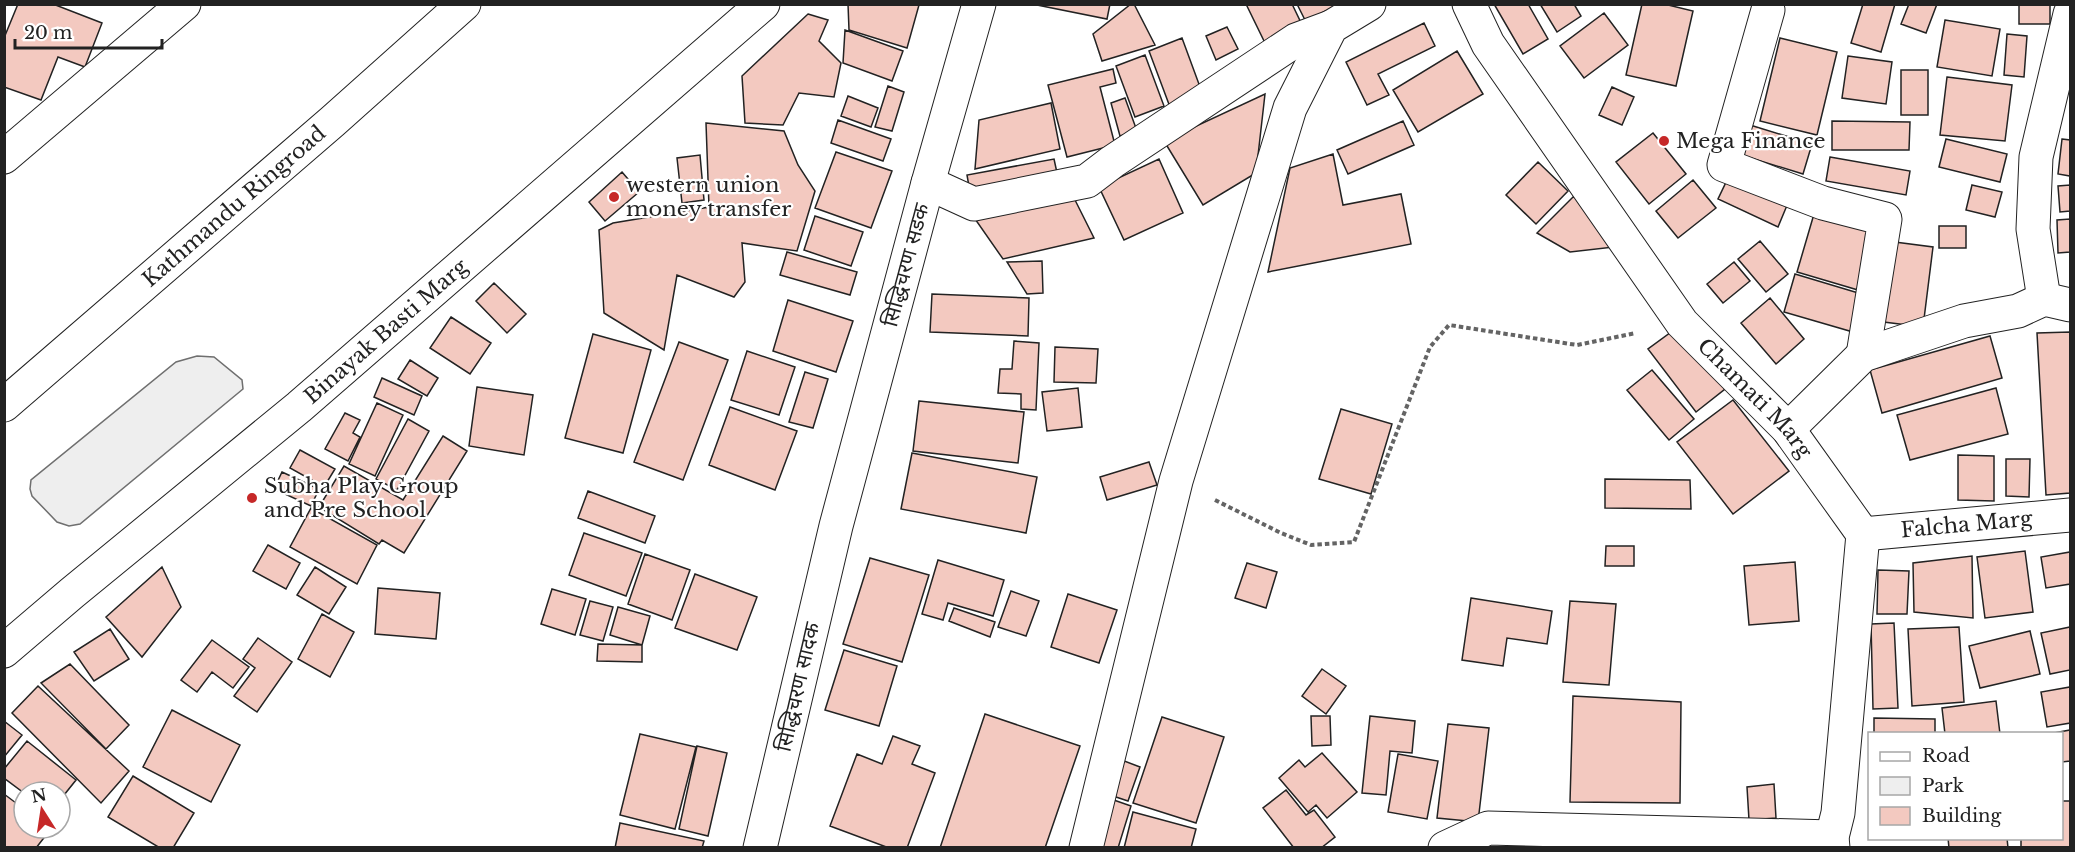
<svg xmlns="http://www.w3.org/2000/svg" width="2075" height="852" viewBox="0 0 2075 852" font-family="'Libre Baskerville','Noto Sans Devanagari',serif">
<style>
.green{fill:#eee;stroke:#6f6f6f;stroke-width:1.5}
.building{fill:#f3c9c0;stroke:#222;stroke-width:1.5}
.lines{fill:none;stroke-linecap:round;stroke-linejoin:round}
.minor-casing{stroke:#222;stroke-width:35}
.major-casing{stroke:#222;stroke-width:35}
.highway-casing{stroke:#222;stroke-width:35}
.path{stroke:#646464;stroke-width:4;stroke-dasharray:4.5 3;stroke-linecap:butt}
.minor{stroke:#fff;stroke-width:33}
.major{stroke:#fff;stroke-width:33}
.highway{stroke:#fff;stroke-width:33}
.poi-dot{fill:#c62828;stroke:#fff;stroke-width:2}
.labels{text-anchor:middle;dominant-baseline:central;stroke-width:4.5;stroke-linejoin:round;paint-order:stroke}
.poi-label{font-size:21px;fill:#222;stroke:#fff;text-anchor:start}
.street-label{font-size:21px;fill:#222;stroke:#fff}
</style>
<rect width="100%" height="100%" fill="#fff"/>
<path class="green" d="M 197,356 L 214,357 L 242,380 L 243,389 L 80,524 L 69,526 L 57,522 L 32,496 L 30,489 L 31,480 L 176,362 Z"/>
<path class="building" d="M 18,4 L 53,4 L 102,23 L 85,67 L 58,57 L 41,100 L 4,87 L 4,38 Z
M 848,4 L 919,5 L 907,48 L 849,30 Z
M 1032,4 L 1110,4 L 1107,19 Z
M 1131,4 L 1134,4 L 1155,45 L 1102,61 L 1093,34 Z
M 1246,4 L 1292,4 L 1304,29 L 1267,47 Z
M 1297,4 L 1334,4 L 1338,11 L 1308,26 Z
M 1494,4 L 1528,4 L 1548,39 L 1523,54 Z
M 1540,4 L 1574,4 L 1581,16 L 1557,32 Z
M 1642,4 L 1664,4 L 1693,11 L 1676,86 L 1626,75 Z
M 1863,4 L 1895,4 L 1881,52 L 1851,43 Z
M 1909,4 L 1937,4 L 1926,33 L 1901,24 Z
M 2019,4 L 2050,4 L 2050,24 L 2019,24 Z
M 1604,13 L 1628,45 L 1584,78 L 1560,46 Z
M 808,14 L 828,20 L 819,41 L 841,63 L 834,97 L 799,93 L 783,125 L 745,123 L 742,76 Z
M 1945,20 L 2000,29 L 1992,76 L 1937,67 Z
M 1424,23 L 1435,46 L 1378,74 L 1389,95 L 1367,105 L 1346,62 Z
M 1227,27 L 1238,49 L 1216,60 L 1206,36 Z
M 845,30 L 903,51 L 892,81 L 843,63 Z
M 2007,34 L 2027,36 L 2024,77 L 2004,75 Z
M 1182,38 L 1203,95 L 1170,107 L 1149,51 Z
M 1780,38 L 1837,52 L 1817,135 L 1760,121 Z
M 1457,51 L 1483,94 L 1418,132 L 1393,90 Z
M 1145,55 L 1164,106 L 1135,117 L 1116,66 Z
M 1848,56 L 1892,62 L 1886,104 L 1842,98 Z
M 1113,69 L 1116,83 L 1100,87 L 1115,145 L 1067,157 L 1048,85 Z
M 1901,70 L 1928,70 L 1928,115 L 1901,115 Z
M 1947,77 L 2012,85 L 2005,141 L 1940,135 Z
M 888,86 L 904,92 L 892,131 L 875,127 Z
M 1612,87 L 1634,97 L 1622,125 L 1599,115 Z
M 1265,94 L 1256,173 L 1203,205 L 1164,141 Z
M 848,96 L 878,108 L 871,127 L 841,116 Z
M 1125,98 L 1137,131 L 1120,136 L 1111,103 Z
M 1051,103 L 1060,149 L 975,169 L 979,120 Z
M 838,120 L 891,139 L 883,161 L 831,143 Z
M 1403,121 L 1414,145 L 1348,174 L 1337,150 Z
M 1832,121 L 1910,122 L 1909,150 L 1832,150 Z
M 706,123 L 784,131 L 798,165 L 815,191 L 797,251 L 742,243 L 745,282 L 734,297 L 677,275 L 664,350 L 604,313 L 599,230 L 613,223 L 709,207 Z
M 1750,125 L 1812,144 L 1803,174 L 1741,155 Z
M 1653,133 L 1686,174 L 1649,204 L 1616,162 Z
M 1946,139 L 2007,154 L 2000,182 L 1939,167 Z
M 2062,139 L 2070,140 L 2070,176 L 2058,174 Z
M 836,152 L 892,171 L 871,228 L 815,208 Z
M 1333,154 L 1343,205 L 1401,194 L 1411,244 L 1268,272 L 1290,168 Z
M 700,155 L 704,200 L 682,203 L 677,158 Z
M 1830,157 L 1910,171 L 1906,195 L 1826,181 Z
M 1054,159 L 1059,182 L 971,198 L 967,175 Z
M 1159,159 L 1183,213 L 1124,240 L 1099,187 Z
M 1538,162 L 1568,191 L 1536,224 L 1506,195 Z
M 622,172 L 639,192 L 605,221 L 589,202 Z
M 1729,176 L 1788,203 L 1778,227 L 1718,199 Z
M 1693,180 L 1716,208 L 1678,238 L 1656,211 Z
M 1972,185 L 2002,192 L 1995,217 L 1966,210 Z
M 2070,185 L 2070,211 L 2060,212 L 2058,186 Z
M 1072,194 L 1094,238 L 1003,259 L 973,216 Z
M 1574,196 L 1623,246 L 1570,252 L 1537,233 Z
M 1814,214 L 1876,232 L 1858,290 L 1797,272 Z
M 815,216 L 863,232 L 851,266 L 804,250 Z
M 2070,219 L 2070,252 L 2058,253 L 2057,220 Z
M 1939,226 L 1966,226 L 1966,248 L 1939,248 Z
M 1760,241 L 1788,274 L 1766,292 L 1738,259 Z
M 1887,241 L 1933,247 L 1923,327 L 1876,321 Z
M 787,252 L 857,272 L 850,295 L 780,275 Z
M 1042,261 L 1043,293 L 1027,294 L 1007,262 Z
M 1734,262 L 1750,281 L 1723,303 L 1707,284 Z
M 1795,274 L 1865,295 L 1853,332 L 1784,312 Z
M 494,283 L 526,314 L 507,333 L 476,301 Z
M 932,294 L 1029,298 L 1028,336 L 930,332 Z
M 1770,298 L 1804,339 L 1776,364 L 1741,323 Z
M 788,300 L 853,321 L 836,372 L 773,351 Z
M 451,317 L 491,343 L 470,374 L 430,348 Z
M 1678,327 L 1725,389 L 1696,412 L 1648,349 Z
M 2070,332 L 2070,493 L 2046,495 L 2037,333 Z
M 593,334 L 651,350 L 623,453 L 565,438 Z
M 1990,336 L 2002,378 L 1882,413 L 1870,370 Z
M 1014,341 L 1039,343 L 1036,410 L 1021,409 L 1021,394 L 998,393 L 1000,369 L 1012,369 Z
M 679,342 L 728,360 L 683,480 L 634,462 Z
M 1055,347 L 1098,349 L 1096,383 L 1054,382 Z
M 747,351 L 795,367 L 779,415 L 731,400 Z
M 410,360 L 438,378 L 427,396 L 398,379 Z
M 1652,370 L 1694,419 L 1669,440 L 1627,390 Z
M 805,372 L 828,379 L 813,428 L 789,422 Z
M 382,378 L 422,396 L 414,415 L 374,397 Z
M 477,387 L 533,395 L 524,455 L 469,446 Z
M 1078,388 L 1082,427 L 1047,431 L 1042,392 Z
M 1996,388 L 2008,434 L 1910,460 L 1897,415 Z
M 1733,400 L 1789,471 L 1733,514 L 1677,442 Z
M 919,401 L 1024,412 L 1018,463 L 913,451 Z
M 377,403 L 403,415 L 375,476 L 349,464 Z
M 730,407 L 797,431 L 775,490 L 709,465 Z
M 1341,409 L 1392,424 L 1371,494 L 1319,479 Z
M 345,413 L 360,420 L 353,433 L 360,437 L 348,461 L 325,449 Z
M 408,419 L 429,431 L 397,490 L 376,479 Z
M 443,436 L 467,451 L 404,553 L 382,540 L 379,544 L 319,507 L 344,466 L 403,500 Z
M 300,450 L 335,469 L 324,487 L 290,468 Z
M 912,453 L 1037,477 L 1026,533 L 901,509 Z
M 1958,455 L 1994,456 L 1994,501 L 1958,500 Z
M 2006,459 L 2030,459 L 2029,497 L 2006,496 Z
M 1149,462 L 1157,485 L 1107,500 L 1100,477 Z
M 282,472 L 319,489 L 311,506 L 274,489 Z
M 1605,479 L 1690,480 L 1691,509 L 1605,508 Z
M 588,491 L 655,516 L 645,543 L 578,518 Z
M 311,508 L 377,545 L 357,584 L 290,547 Z
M 584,533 L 642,553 L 626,596 L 569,575 Z
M 268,545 L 300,563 L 286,589 L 253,571 Z
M 1606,546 L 1634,546 L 1634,566 L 1605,566 Z
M 2025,551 L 2033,612 L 1985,618 L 1977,557 Z
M 2070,552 L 2070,584 L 2046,588 L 2041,557 Z
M 645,554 L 690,570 L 672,620 L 628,604 Z
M 1972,556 L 1973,618 L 1914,612 L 1913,563 Z
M 870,558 L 929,575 L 902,662 L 843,644 Z
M 938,560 L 1004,580 L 993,616 L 948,603 L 943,620 L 922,614 Z
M 1795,562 L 1799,621 L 1749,625 L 1744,566 Z
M 1247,563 L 1277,572 L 1266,608 L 1235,598 Z
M 162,567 L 181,607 L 142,657 L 106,617 Z
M 315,567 L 346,587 L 329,614 L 297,595 Z
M 1878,570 L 1909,571 L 1907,614 L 1877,614 Z
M 695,574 L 757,597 L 737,650 L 675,628 Z
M 378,588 L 440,593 L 436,639 L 375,634 Z
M 552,589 L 586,599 L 575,635 L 541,624 Z
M 1011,591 L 1039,601 L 1026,636 L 998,627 Z
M 1068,594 L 1117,610 L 1099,663 L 1051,647 Z
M 1471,598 L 1552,611 L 1547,644 L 1507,638 L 1503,666 L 1462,660 Z
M 590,601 L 613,607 L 603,641 L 580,635 Z
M 1570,601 L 1616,604 L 1609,685 L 1563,682 Z
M 618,607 L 650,616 L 642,645 L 610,635 Z
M 954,608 L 995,622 L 990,637 L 949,621 Z
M 322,614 L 354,632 L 330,677 L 298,659 Z
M 1894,623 L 1898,708 L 1873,709 L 1871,624 Z
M 1959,627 L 1964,702 L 1912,706 L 1908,629 Z
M 2070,627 L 2070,670 L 2050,674 L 2041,633 Z
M 110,629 L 129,659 L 94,681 L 74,652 Z
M 2030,631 L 2040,674 L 1980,688 L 1969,646 Z
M 258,638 L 292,662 L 257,712 L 234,696 L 255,668 L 243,659 Z
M 212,640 L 249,667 L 233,688 L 212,672 L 197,692 L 181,680 Z
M 598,644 L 642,645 L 642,662 L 597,661 Z
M 844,650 L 897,666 L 879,726 L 825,710 Z
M 70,664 L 129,725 L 106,749 L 41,683 Z
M 1322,669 L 1346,686 L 1326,714 L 1302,696 Z
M 38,686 L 129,771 L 101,803 L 12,713 Z
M 2070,687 L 2070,723 L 2047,727 L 2041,692 Z
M 1573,696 L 1681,702 L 1680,803 L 1570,802 Z
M 1996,701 L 2000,734 L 1945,734 L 1942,708 Z
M 172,710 L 240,745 L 211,802 L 143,767 Z
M 985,714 L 1080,746 L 1045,848 L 940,848 Z
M 1311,716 L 1330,716 L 1331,745 L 1312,746 Z
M 1370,716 L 1415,721 L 1412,753 L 1390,751 L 1386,795 L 1362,793 Z
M 1162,717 L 1224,737 L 1196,823 L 1133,803 Z
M 1874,718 L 1935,719 L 1935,734 L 1874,734 Z
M 4,721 L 22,735 L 4,757 Z
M 1448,724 L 1489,728 L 1478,822 L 1437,818 Z
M 2070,730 L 2070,761 L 2062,762 L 2062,734 L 2054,733 Z
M 640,734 L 696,747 L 675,829 L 620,815 Z
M 893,736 L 920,746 L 912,764 L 935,773 L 907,848 L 889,848 L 830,826 L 857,754 L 882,764 Z
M 27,741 L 76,780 L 60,800 L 60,792 L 24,793 L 4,778 L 4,769 Z
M 697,746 L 727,753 L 708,836 L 679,829 Z
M 1322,753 L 1357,792 L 1327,818 L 1316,805 L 1308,812 L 1279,778 L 1299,760 L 1305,767 Z
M 1398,754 L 1438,761 L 1427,819 L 1388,812 Z
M 1119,759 L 1140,767 L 1128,801 L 1107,794 Z
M 133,776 L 194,813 L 173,848 L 160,848 L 108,817 Z
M 1774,784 L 1776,818 L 1749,820 L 1747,787 Z
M 1286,790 L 1306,815 L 1314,810 L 1335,837 L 1321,848 L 1294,848 L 1263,808 Z
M 4,794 L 24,809 L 24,828 L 48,828 L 50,830 L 36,848 L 4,848 Z
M 1108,798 L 1131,806 L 1118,848 L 1092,848 Z
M 2062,801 L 2070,801 L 2070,848 L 2021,848 L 2021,838 L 2062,838 Z
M 1133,812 L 1196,829 L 1191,848 L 1124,848 Z
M 620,823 L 704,841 L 702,848 L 615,848 Z
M 1948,838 L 2007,838 L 2008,848 L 1949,848 Z"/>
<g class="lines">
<defs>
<g id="minor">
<path id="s1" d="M 1469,4 L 1488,44 L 1682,323 L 1788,429 L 1863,534 L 1838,813 L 1832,837 L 1833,848"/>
<path d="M 1768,10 L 1724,165 L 1823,203 L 1885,219 L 1863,355"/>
<path d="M 4,157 L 184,4"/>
<path d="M 928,183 L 974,204 L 1087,181 L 1112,162 L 1296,40 L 1331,27"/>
<path d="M 2044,299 L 2033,229 L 2036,157 L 2070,14"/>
<path d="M 1788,429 L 1863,355 L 1964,321 L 2018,311 L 2044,299 L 2070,305"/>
<path id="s2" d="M 1863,534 L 2070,515"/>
<path id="s3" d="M 4,651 L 72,593 L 299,407 L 763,4"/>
<path d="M 1086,848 L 1176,481 L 1290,108 L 1331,27 L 1369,4"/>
<path d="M 1445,848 L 1488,828 L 1832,837"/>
</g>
<path id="major" d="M 760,848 L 836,526 L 928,183 L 979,4"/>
<g id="highway">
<path id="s4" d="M 4,405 L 333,121 L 464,4"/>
</g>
</defs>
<use href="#minor" class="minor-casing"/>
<use href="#major" class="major-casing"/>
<use href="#highway" class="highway-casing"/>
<path class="path" d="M 1215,500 L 1281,533 L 1311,545 L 1354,542 L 1430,347 L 1449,325 L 1577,345 L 1636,333"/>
<use href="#minor" class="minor"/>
<use href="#major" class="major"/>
<use href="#highway" class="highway"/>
</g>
<g class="poi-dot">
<circle cx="1664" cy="141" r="6"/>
<circle cx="614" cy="197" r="6"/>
<circle cx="252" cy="498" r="6"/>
</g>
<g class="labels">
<g class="poi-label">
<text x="1676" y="141">Mega Finance</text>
<text x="626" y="185">western union<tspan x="626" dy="24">money transfer</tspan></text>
<text x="264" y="486">Subha Play Group<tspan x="264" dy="24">and Pre School</tspan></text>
</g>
<g class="street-label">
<text stroke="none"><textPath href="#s4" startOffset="304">Kathmandu Ringroad</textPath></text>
<text transform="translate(906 265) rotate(-75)">सिद्धिचरण सडक</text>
<text stroke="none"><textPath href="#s3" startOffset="498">Binayak Basti Marg</textPath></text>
<text stroke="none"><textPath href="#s1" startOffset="489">Chamati Marg</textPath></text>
<text stroke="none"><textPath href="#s2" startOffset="104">Falcha Marg</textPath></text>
<text transform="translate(798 687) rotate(-77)">सिद्धिचरण सादक</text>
</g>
</g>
<rect width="2075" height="852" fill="none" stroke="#222222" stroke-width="12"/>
<rect x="1868" y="732" width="195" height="108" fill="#ffffff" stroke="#a7a7a7" stroke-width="1.5"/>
<rect x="1880" y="752" width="30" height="9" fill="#ffffff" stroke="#a7a7a7" stroke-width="1.5"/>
<text x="1922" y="762" font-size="18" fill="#222222">Road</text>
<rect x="1880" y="777" width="30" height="18" fill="#eeeeee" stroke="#a7a7a7" stroke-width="1.5"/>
<text x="1922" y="792" font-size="18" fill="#222222">Park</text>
<rect x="1880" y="807" width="30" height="18" fill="#f3c9c0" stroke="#a7a7a7" stroke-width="1.5"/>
<text x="1922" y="822" font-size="18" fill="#222222">Building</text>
<g transform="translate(42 810) rotate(348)"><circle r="28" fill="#ffffff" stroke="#a7a7a7" stroke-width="1.5"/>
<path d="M0-4.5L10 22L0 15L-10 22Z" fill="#c62828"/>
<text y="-9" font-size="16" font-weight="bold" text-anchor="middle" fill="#222222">N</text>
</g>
<path d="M15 39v9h147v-9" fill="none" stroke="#222222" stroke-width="3"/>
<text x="24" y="39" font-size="18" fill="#222222" stroke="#ffffff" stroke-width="4.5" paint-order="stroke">20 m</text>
</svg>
